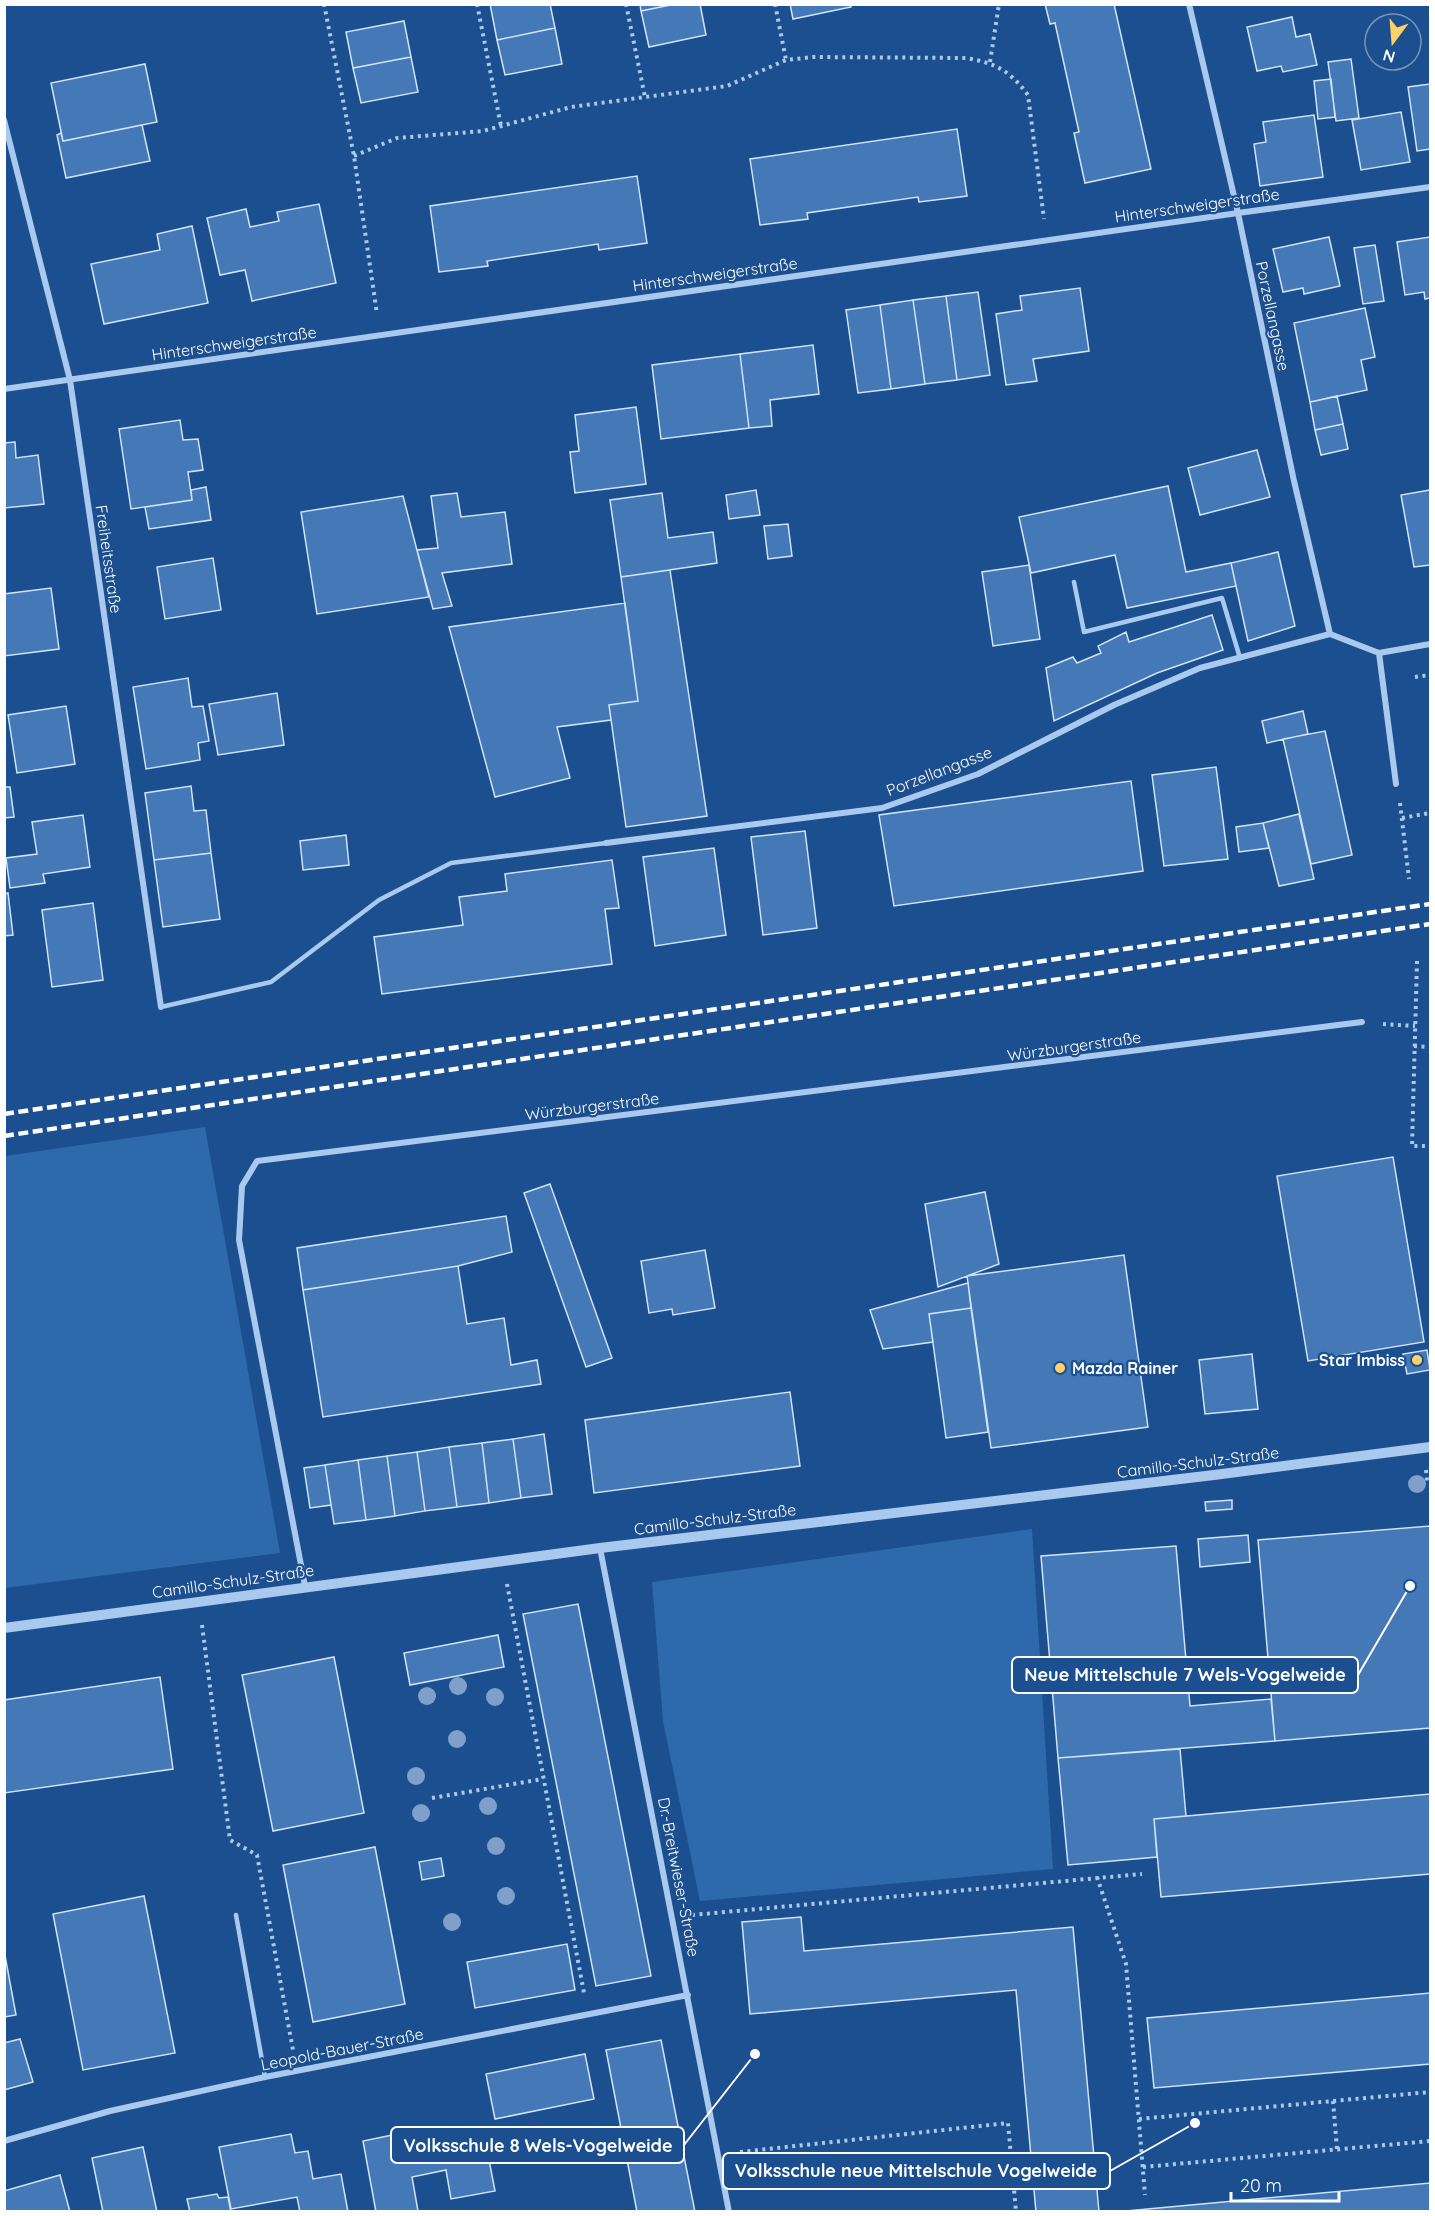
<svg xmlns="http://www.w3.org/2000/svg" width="1435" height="2216" viewBox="0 0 1435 2216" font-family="Quicksand,sans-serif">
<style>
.green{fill:#2e69ad}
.building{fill:#4478b7;stroke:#cfe3fa;stroke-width:1.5}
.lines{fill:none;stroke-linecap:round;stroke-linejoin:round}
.path{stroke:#a9c9ee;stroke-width:4;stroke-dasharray:3 4.5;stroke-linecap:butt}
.service{stroke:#a9c9ee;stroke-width:4.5}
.minor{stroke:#a9c9ee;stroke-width:6}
.tertiary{stroke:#a9c9ee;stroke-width:10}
.rail{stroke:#fff;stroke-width:4.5;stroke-dasharray:10 4.5;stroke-linecap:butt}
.tree{fill:#7ea0ca}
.poi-dot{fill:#ffd166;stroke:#1b4f8f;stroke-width:2}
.labels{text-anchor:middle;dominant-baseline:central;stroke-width:4.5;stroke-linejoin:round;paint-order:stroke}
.street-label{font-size:16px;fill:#fff;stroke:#1b4f8f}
.poi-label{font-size:16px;font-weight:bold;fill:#fff;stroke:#1b4f8f;text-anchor:end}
.leader{fill:none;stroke:#fff;stroke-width:2}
.callout-dot{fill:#fff;stroke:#1b4f8f;stroke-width:2}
.callout{fill:#1b4f8f;stroke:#fff;stroke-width:2}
.callout-label{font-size:18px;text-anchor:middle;font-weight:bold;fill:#fff}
</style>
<rect width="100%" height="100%" fill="#1b4f8f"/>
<path class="green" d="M 205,1127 L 280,1553 L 5,1588 L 5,1156 Z
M 1032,1529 L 1053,1869 L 700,1901 L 663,1721 L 652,1582 Z"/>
<path class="building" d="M 490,4 L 550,4 L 555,28 L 497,40 Z
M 640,4 L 675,4 L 641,11 Z
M 675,4 L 700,4 L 706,35 L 649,47 L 641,11 Z
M 790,4 L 850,4 L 851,7 L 793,19 Z
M 1045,4 L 1114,4 L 1151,169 L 1085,183 L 1074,133 L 1079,132 L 1055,23 L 1050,24 Z
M 1292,17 L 1296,37 L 1310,34 L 1317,65 L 1283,72 L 1281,66 L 1257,71 L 1247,27 Z
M 404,21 L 411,57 L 353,68 L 346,32 Z
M 555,28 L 562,64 L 505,75 L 497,40 Z
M 411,57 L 418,92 L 361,103 L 353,68 Z
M 1351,59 L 1359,118 L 1336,121 L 1328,62 Z
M 145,64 L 157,122 L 63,141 L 51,83 Z
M 1331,79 L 1335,117 L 1318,119 L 1314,81 Z
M 1430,84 L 1430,149 L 1417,151 L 1408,87 Z
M 1401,112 L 1410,162 L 1361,170 L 1352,120 Z
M 1314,115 L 1323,177 L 1260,186 L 1254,144 L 1266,142 L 1263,122 Z
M 142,125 L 150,161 L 66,178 L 57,135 L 61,133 L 63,141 Z
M 957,129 L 967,196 L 919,202 L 918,197 L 807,213 L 808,219 L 760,225 L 750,159 Z
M 637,176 L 647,243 L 599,250 L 598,244 L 487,261 L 488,266 L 439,272 L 430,206 Z
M 319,204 L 336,283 L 252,301 L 245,270 L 220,275 L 207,218 L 246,209 L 250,227 L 279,221 L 277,212 Z
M 192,226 L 208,303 L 104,324 L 91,264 L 160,250 L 157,234 Z
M 1329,237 L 1340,286 L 1304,294 L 1303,288 L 1283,292 L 1273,249 Z
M 1430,237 L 1430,298 L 1425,299 L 1424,292 L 1405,295 L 1397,242 Z
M 1375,245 L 1384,301 L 1363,304 L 1354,248 Z
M 1080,288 L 1089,351 L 1033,359 L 1037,381 L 1006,385 L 996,314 L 1022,310 L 1020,296 Z
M 978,292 L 990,375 L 957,380 L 946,296 Z
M 946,296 L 957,380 L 925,384 L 913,300 Z
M 913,300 L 925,384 L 891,389 L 880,305 Z
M 880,305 L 891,389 L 858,393 L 846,310 Z
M 1365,308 L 1375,357 L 1361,360 L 1367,390 L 1310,402 L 1294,323 Z
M 813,345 L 819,394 L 770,400 L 772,426 L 749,428 L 740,354 Z
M 740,354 L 749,428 L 661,439 L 652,365 Z
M 1337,396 L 1343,424 L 1315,430 L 1310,402 Z
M 636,407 L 646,484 L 575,493 L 570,452 L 579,451 L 575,415 Z
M 180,420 L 183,440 L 198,439 L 203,470 L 188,472 L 192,500 L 131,509 L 119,429 Z
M 1343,424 L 1348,449 L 1321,455 L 1315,430 Z
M 15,442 L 16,458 L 38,455 L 44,504 L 4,508 L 4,443 Z
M 1257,450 L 1270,497 L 1200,515 L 1188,468 Z
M 1168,486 L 1186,572 L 1231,563 L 1236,586 L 1127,608 L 1115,555 L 1031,573 L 1019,517 Z
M 206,487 L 211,520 L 149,529 L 145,507 L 192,500 L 191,490 Z
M 756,490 L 760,515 L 729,519 L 726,495 Z
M 1430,490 L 1430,565 L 1414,567 L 1401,495 Z
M 457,493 L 461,517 L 505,512 L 512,564 L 442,573 L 452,606 L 433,609 L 417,550 L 438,548 L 431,496 Z
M 662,493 L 668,538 L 713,532 L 717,563 L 621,577 L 610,500 Z
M 403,496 L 429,597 L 317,614 L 301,512 Z
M 788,524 L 792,556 L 768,559 L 764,526 Z
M 1278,552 L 1295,626 L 1248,641 L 1231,563 Z
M 213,558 L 221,610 L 165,619 L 157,567 Z
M 1029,565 L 1040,639 L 993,646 L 982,572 Z
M 670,570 L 707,816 L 626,827 L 609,705 L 638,701 L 621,577 Z
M 51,588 L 59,649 L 4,656 L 4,594 Z
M 625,603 L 638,701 L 609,705 L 611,720 L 557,727 L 570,778 L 495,797 L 449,627 Z
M 1212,615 L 1223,650 L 1157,673 L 1054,721 L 1046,668 L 1073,657 L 1077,663 L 1101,653 L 1098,646 L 1126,632 L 1129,642 Z
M 188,678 L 192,707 L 203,706 L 209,741 L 198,743 L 200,760 L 146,769 L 133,687 Z
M 277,693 L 284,745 L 218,755 L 209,704 Z
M 66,706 L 75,764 L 17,773 L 8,715 Z
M 1303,711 L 1308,734 L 1267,743 L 1262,721 Z
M 1325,731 L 1352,855 L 1311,864 L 1283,739 Z
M 1216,767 L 1228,859 L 1164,866 L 1152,775 Z
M 1131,781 L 1143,871 L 894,906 L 879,815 Z
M 191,786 L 194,811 L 206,810 L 211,853 L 154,860 L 145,793 Z
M 4,787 L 10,787 L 14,817 L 4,818 Z
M 1299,814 L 1314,879 L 1279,886 L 1263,823 Z
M 83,815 L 90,867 L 43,874 L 45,883 L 10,888 L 6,858 L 37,854 L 32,822 Z
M 1263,823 L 1269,848 L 1239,852 L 1236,827 Z
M 805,831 L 817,928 L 763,935 L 751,837 Z
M 346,835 L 349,865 L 303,870 L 300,841 Z
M 714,848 L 726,935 L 655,946 L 643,857 Z
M 211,853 L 220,919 L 163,927 L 154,860 Z
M 612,860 L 619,908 L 605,909 L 612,964 L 382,994 L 374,937 L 463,925 L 459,897 L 507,891 L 505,874 Z
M 8,893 L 13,935 L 4,936 L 4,894 Z
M 93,903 L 103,980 L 52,987 L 42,910 Z
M 1393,1157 L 1424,1342 L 1308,1361 L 1277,1176 Z
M 550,1184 L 612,1358 L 586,1367 L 524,1193 Z
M 985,1192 L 999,1264 L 938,1287 L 925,1204 Z
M 506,1216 L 512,1252 L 458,1266 L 303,1290 L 297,1248 Z
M 705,1250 L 715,1308 L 673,1315 L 672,1309 L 649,1313 L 641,1261 Z
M 1124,1255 L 1148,1427 L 991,1448 L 967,1276 Z
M 458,1266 L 467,1324 L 504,1318 L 511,1365 L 537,1360 L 541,1384 L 323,1417 L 303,1290 Z
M 968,1283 L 971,1308 L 929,1314 L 933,1342 L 883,1349 L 870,1310 Z
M 971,1308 L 988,1432 L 946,1438 L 929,1314 Z
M 1427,1350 L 1430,1370 L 1407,1374 L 1403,1354 Z
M 1252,1354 L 1258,1409 L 1205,1414 L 1199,1360 Z
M 790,1392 L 800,1466 L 594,1493 L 585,1420 Z
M 544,1434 L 552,1494 L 521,1498 L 513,1439 Z
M 513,1439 L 521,1498 L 489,1503 L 482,1443 Z
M 482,1443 L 489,1503 L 457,1507 L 449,1447 Z
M 449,1447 L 457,1507 L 425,1511 L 417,1452 Z
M 417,1452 L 425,1511 L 395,1516 L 387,1456 Z
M 387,1456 L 395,1516 L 366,1520 L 358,1460 Z
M 358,1460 L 366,1520 L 334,1524 L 325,1465 Z
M 325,1465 L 331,1505 L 310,1508 L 304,1468 Z
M 1232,1500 L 1232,1509 L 1206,1511 L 1205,1502 Z
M 1430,1526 L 1430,1728 L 1275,1741 L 1258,1540 Z
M 1248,1535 L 1250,1562 L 1200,1567 L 1198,1539 Z
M 1176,1546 L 1190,1706 L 1271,1699 L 1275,1741 L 1058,1758 L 1041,1556 Z
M 578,1604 L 651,1976 L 596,1986 L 523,1614 Z
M 498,1635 L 504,1667 L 410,1685 L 404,1653 Z
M 334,1657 L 364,1813 L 273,1831 L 242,1675 Z
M 160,1677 L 173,1769 L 4,1793 L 4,1700 Z
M 1180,1749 L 1186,1816 L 1154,1819 L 1157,1857 L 1068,1865 L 1058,1758 Z
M 1430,1794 L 1430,1874 L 1161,1897 L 1154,1819 Z
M 375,1847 L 405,2004 L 313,2022 L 283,1865 Z
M 441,1858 L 444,1876 L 422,1880 L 419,1862 Z
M 144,1896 L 175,2053 L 83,2070 L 53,1914 Z
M 801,1917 L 804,1951 L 1073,1927 L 1099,2212 L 1036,2212 L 1016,1990 L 750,2014 L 742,1922 Z
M 567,1944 L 575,1990 L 475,2008 L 467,1962 Z
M 4,1950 L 16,2015 L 4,2017 Z
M 1430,1993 L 1430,2064 L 1154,2088 L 1147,2018 Z
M 20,2039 L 33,2082 L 4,2090 L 4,2043 Z
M 661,2040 L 695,2212 L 637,2212 L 606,2050 Z
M 585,2054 L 594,2099 L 495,2119 L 486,2074 Z
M 407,2132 L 410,2148 L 484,2134 L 495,2191 L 451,2199 L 446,2170 L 412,2177 L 418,2211 L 376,2212 L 363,2141 Z
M 291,2134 L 295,2153 L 308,2151 L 313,2179 L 341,2174 L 348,2212 L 300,2212 L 297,2197 L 231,2209 L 219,2147 Z
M 143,2147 L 157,2212 L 103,2212 L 92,2158 Z
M 60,2175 L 70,2212 L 4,2212 L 4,2191 Z
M 1430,2183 L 1430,2212 L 1115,2212 Z
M 217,2194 L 219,2198 L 228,2197 L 231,2212 L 190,2212 L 187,2199 Z"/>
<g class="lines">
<path class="path" d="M 324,4 L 354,156 L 377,314
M 477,4 L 501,126
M 626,4 L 645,97
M 775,4 L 786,60
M 990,62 L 999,4
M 354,156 L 397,138 L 483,131 L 571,107 L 727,86 L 786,60 L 813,57 L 966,58 C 996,63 1010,71 1028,95 L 1044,219
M 1415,677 L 1430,675
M 1400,803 L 1409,879
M 1402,818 L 1430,813
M 1417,961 L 1412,1146 L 1430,1146
M 1383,1024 L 1415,1026
M 1414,1046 L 1430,1047
M 1426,1470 L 1427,1481 L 1430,1481
M 507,1584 L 584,1993
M 202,1625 L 230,1840 L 257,1855 L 293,2050
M 432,1798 L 543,1779
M 1097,1877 L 1126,1964 L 1145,2195
M 692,1915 L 1142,1874
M 1333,2101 L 1337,2149
M 1139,2119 L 1430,2092
M 740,2152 L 1008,2123 L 1016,2212
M 1143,2167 L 1430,2141"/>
<path class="service" d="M 1074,582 L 1084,632 L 1222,598 L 1240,658
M 161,1007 L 271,982 L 379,900 L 451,863 L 606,843
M 236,1915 L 265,2077"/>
<path class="minor" d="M 1189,4 L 1238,213 L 1294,481 L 1330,634 L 1379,653 L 1396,784
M 4,120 L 70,380 L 161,1007
M 4,389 L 1238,213 L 1430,187
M 1379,653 L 1430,644
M 606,843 L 882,808 L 978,774 L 1114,705 L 1200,668 L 1330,634
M 600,1548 L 729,2212
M 305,1586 L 239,1240 L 242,1186 L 257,1161 L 1362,1022
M 4,2141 L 110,2111 L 265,2077 L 688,1995"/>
<path class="tertiary" d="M 4,1628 L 600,1548 L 1214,1475 L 1430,1447"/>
<path class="rail" d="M 4,1114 L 1430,904
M 4,1136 L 1430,924"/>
</g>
<g class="tree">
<circle cx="1417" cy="1484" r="9"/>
<circle cx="458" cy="1686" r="9"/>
<circle cx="427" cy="1696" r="9"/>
<circle cx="495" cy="1697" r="9"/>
<circle cx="457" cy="1739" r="9"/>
<circle cx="416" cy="1776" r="9"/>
<circle cx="488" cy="1806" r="9"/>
<circle cx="421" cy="1813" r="9"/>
<circle cx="496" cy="1846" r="9"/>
<circle cx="506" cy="1896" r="9"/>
<circle cx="452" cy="1922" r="9"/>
</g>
<g class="poi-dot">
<circle cx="1417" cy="1360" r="6"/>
<circle cx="1060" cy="1368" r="6"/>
</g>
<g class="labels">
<g class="street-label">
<text transform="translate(1197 205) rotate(-8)">Hinterschweigerstraße</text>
<text transform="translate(715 274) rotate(-8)">Hinterschweigerstraße</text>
<text transform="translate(1273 316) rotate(78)">Porzellangasse</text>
<text transform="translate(234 343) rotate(-8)">Hinterschweigerstraße</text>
<text transform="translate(109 559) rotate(82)">Freiheitsstraße</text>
<text transform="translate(939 771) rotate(-21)">Porzellangasse</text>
<text transform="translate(1074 1046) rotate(-8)">Würzburgerstraße</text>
<text transform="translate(592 1106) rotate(-7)">Würzburgerstraße</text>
<text transform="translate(1198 1462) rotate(-7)">Camillo-Schulz-Straße</text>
<text transform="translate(715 1519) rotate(-7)">Camillo-Schulz-Straße</text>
<text transform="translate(233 1581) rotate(-8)">Camillo-Schulz-Straße</text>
<text transform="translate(679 1877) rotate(79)">Dr.-Breitwieser-Straße</text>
<text transform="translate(342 2049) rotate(-11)">Leopold-Bauer-Straße</text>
</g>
<g class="poi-label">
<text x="1405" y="1360">Star Imbiss</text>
<text x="1072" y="1368" text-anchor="start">Mazda Rainer</text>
</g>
</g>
<path class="leader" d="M1410 1586L1358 1675M755 2054L684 2145M1195 2123L1110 2171"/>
<g class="callout-dot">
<circle cx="1410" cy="1586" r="6"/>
<circle cx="755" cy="2054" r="6"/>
<circle cx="1195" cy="2123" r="6"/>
</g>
<g class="callout">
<rect x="1012" y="1657" width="346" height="36" rx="6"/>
<rect x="391" y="2127" width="293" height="36" rx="6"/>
<rect x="723" y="2153" width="387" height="36" rx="6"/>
</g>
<g class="callout-label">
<text x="1185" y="1681">Neue Mittelschule 7 Wels-Vogelweide</text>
<text x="538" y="2152">Volksschule 8 Wels-Vogelweide</text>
<text x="916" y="2177">Volksschule neue Mittelschule Vogelweide</text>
</g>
<rect width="1435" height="2216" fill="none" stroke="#ffffff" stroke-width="12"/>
<g transform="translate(1393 42) rotate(196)"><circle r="28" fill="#1b4f8f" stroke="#7695bc" stroke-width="1.5"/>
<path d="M0-4.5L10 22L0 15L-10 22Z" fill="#ffd166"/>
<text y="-9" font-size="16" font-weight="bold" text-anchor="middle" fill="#ffffff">N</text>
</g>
<path d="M1231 2192v9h108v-9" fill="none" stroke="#ffffff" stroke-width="3"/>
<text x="1240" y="2192" font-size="18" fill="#ffffff" stroke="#1b4f8f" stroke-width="4.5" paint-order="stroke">20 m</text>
</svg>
